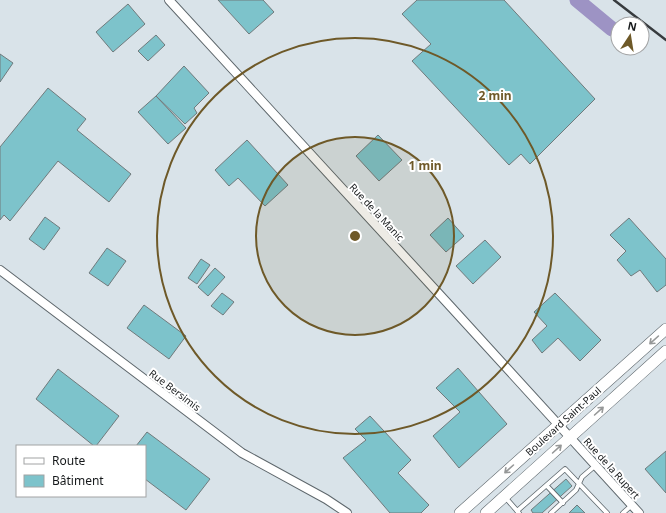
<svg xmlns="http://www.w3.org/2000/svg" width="666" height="513" viewBox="0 0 666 513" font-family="'Noto Sans',sans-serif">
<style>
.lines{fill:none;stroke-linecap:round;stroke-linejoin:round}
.river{stroke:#9d93c4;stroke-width:15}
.building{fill:#7dc3cb;stroke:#707a7c}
.service-casing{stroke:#5e676c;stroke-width:5.5}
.minor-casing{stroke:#5e676c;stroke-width:10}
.secondary-casing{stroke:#5e676c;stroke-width:12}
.service{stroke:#fff;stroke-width:4}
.minor{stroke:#fff;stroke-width:8}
.secondary{stroke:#fff;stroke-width:11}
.rail{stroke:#373b3e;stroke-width:2.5}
.oneway{stroke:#969898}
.ring{fill:none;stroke:#6e5928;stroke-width:2}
.labels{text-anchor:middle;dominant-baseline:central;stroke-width:4;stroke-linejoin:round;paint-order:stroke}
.street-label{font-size:10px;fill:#16191b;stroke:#fff}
.centre{fill:#6e5928;stroke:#fff;stroke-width:2}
.ring-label{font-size:12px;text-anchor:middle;font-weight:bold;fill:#6e5928;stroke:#fff;stroke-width:4;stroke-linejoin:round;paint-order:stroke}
</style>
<rect width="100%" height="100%" fill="#d9e3e9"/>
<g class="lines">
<path class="river" d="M 577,0 L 612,29"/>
</g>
<path class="building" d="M 218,0 L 263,0 L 274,12 L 249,34 Z
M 417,0 L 504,0 L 595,99 L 530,164 L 521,154 L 509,165 L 412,61 L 431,44 L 402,14 Z
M 128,4 L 145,24 L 113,52 L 96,32 Z
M 156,35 L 165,45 L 148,61 L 138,51 Z
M 0,54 L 13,63 L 0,82 Z
M 184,66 L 209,93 L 194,108 L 197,113 L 185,124 L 156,96 Z
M 48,88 L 86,119 L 77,130 L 131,174 L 109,202 L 58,161 L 10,221 L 4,215 L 0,220 L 0,147 Z
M 156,96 L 186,128 L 168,144 L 138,112 Z
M 378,135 L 402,160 L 379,181 L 356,156 Z
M 247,140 L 288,185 L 265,206 L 238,178 L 229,186 L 215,170 Z
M 45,217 L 60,228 L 44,250 L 29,239 Z
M 448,218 L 464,236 L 446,252 L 430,235 Z
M 629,218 L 666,259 L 666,285 L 657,292 L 640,270 L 631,276 L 617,260 L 626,251 L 610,235 Z
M 485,240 L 501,257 L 473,284 L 456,266 Z
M 107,248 L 126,261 L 108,286 L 89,273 Z
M 201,259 L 210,265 L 197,284 L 188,278 Z
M 215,268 L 225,277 L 208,296 L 198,287 Z
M 222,293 L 234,302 L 223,315 L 211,306 Z
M 555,293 L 601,340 L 580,361 L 558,338 L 542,353 L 532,340 L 547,326 L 534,312 Z
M 144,305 L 186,336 L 169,359 L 127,328 Z
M 458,368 L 507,424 L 459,468 L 433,436 L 460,412 L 436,388 Z
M 58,369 L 119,416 L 96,446 L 94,446 L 36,399 Z
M 370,416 L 411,460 L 398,473 L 429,505 L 421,513 L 390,513 L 343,458 L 366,440 L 355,429 Z
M 147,432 L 210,479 L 186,510 L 145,479 L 145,446 L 136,446 Z
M 666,451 L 666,493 L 645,469 Z
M 566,479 L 572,486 L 542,513 L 533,513 L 531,510 Z
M 577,505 L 585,513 L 569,513 Z"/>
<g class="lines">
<defs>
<path id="service" d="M 547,486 L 563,503
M 505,497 L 519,513
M 517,511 L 565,469 L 607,513
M 551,513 L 576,490 L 582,477 L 596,465
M 623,513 L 632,505"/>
<path id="minor" d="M 169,0 L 451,307 L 639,513
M 0,270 L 242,453 L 326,499 L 347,513"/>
<path id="secondary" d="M 460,513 L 666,329
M 486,513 L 666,351"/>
</defs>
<use href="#service" class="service-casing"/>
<use href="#minor" class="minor-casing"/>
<use href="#secondary" class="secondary-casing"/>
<use href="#service" class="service"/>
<use href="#minor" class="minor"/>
<use href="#secondary" class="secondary"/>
<path class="rail" d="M 614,0 L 666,40"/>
</g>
<defs><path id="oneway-shaft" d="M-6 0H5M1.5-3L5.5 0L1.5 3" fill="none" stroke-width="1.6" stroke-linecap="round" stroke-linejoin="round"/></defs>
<g class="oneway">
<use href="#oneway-shaft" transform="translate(654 340) rotate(138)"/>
<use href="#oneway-shaft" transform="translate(599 411) rotate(-42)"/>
<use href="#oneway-shaft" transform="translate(557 449) rotate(-42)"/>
<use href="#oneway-shaft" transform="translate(509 469) rotate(138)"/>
</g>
<circle cx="355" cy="236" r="99" fill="#6e5928" fill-opacity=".12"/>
<g class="ring">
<circle cx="355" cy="236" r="99"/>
<circle cx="355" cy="236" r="198"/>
</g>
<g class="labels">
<g class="street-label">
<text transform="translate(377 212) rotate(47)">Rue de la Manic</text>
<text transform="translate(175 390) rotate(37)">Rue Bersimis</text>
<text transform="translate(563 421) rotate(-42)">Boulevard Saint-Paul</text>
<text transform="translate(612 468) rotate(48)">Rue de la Rupert</text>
</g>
</g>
<circle cx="355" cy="236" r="6" class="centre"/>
<g class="ring-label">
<text x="495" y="100">2 min</text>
<text x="425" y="170">1 min</text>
</g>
<rect x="16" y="445" width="130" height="52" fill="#ffffff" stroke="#a2a3a4"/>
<rect x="24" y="458" width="20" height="6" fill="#ffffff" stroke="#a2a3a4"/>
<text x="52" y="465" font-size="12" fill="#16191b">Route</text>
<rect x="24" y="475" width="20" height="12" fill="#7dc3cb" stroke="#a2a3a4"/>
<text x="52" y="485" font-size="12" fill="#16191b">Bâtiment</text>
<g transform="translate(630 36) rotate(12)"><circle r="19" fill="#ffffff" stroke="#a2a3a4"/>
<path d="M0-3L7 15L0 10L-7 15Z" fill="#6e5928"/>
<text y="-6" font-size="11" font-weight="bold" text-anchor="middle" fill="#16191b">N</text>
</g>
</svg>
